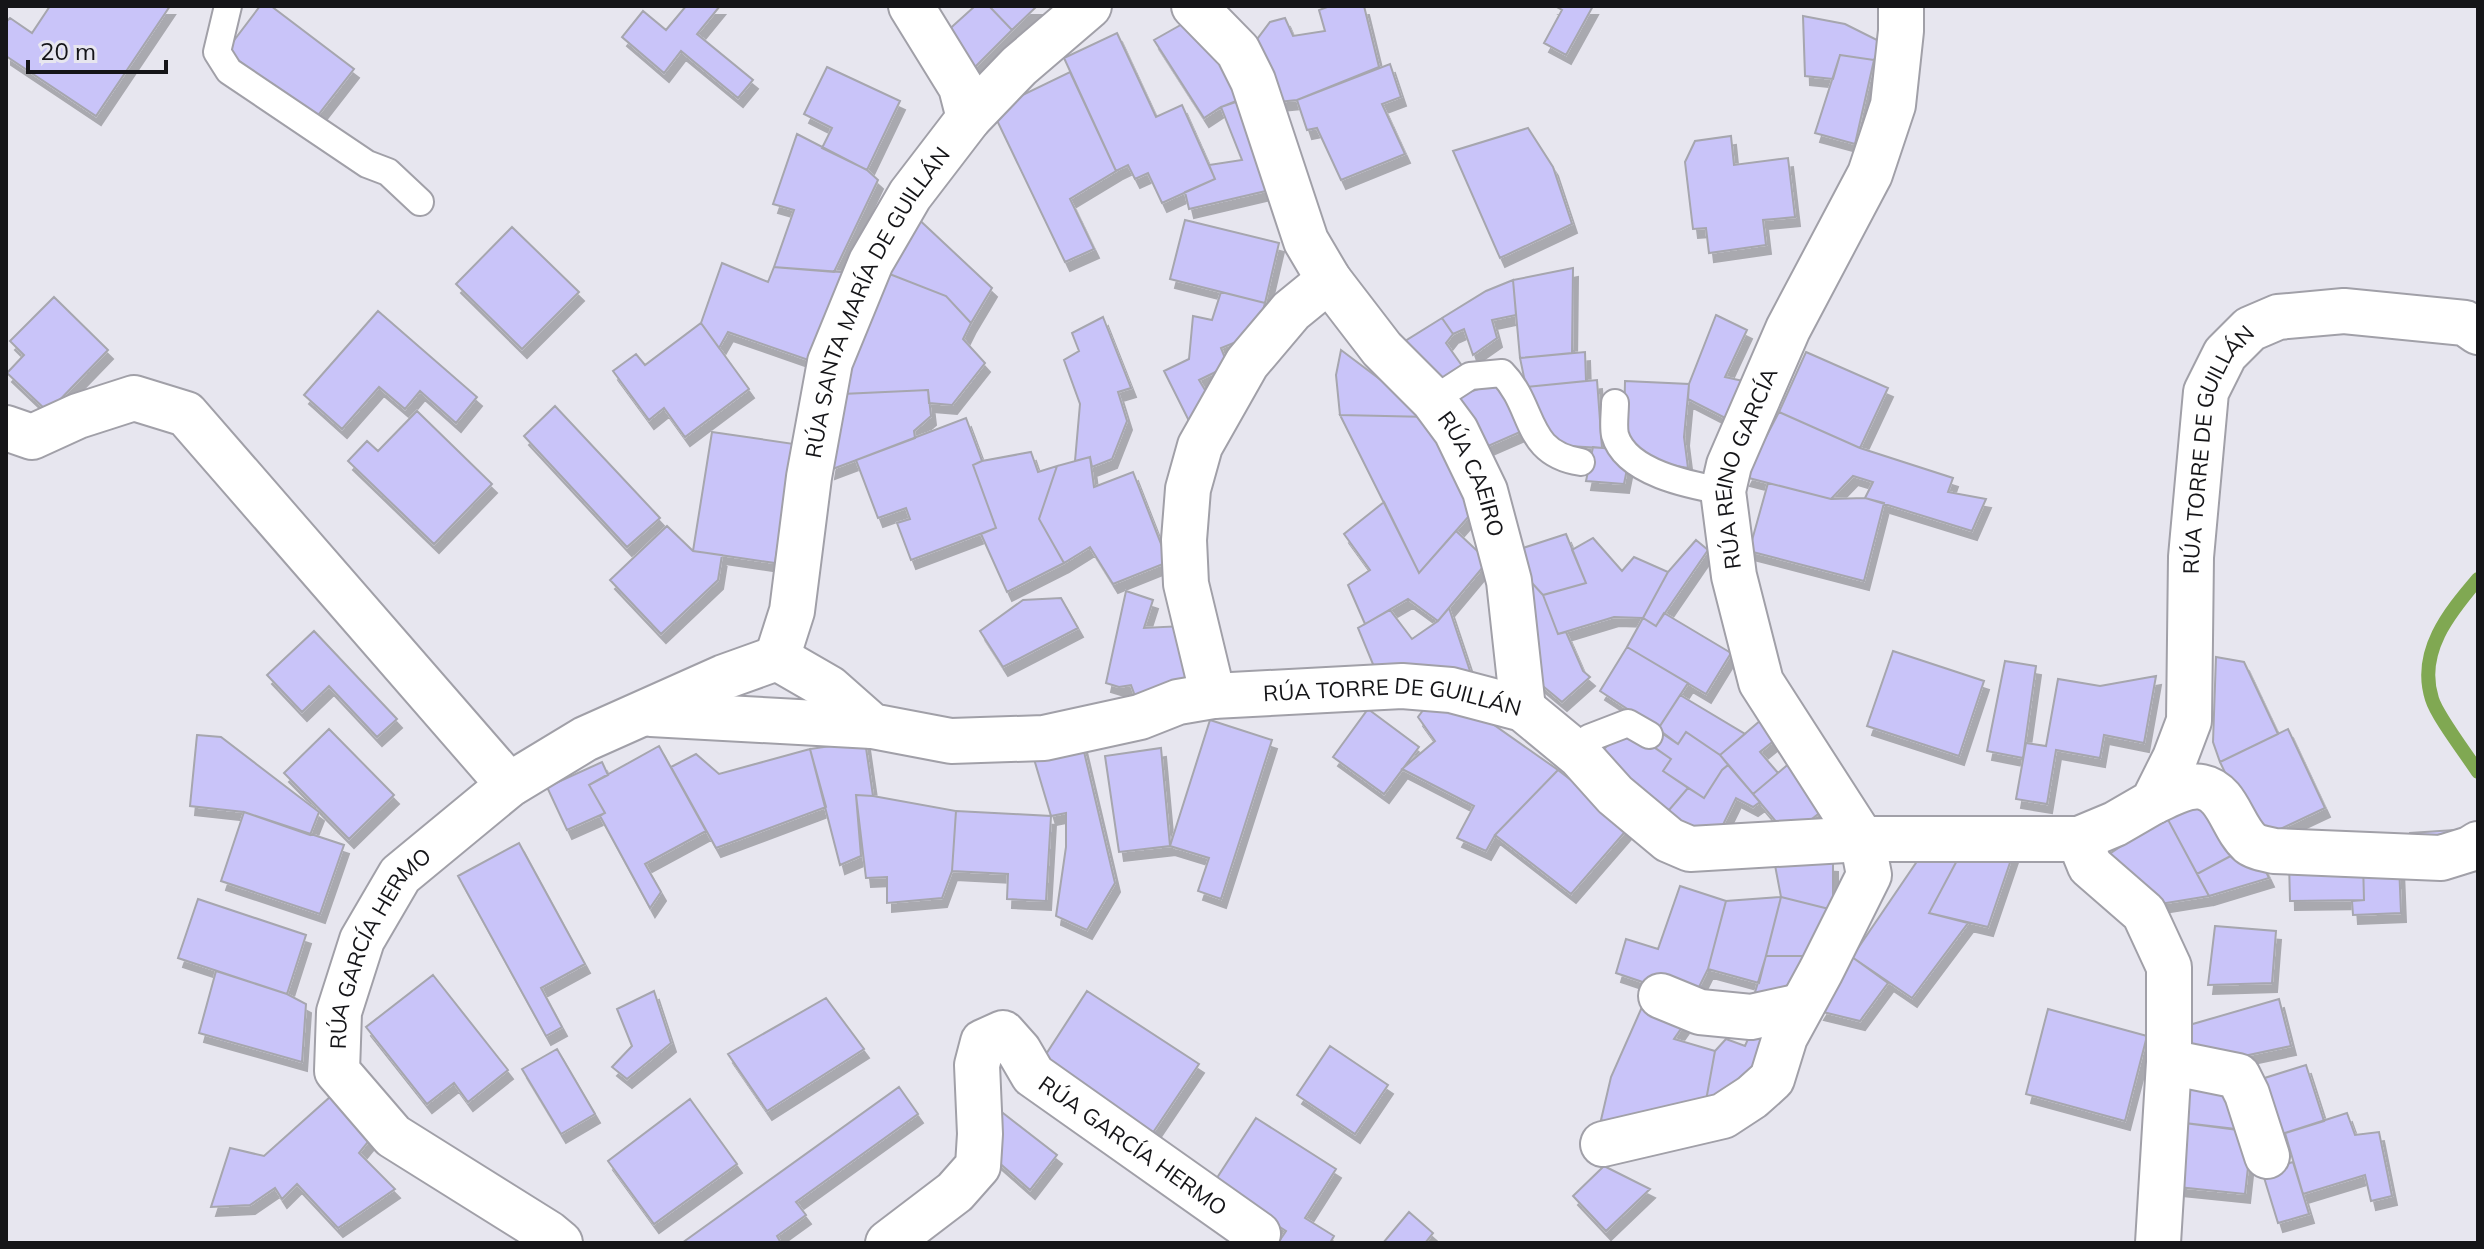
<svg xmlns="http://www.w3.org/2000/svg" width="2484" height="1249" viewBox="0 0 2484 1249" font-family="Mulish,sans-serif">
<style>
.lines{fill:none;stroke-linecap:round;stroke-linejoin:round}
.stream{stroke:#80a852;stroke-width:14}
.building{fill:#c9c4f9;stroke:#a6a6ae;stroke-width:2;filter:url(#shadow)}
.service-casing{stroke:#a1a0a8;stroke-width:30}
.minor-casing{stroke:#a1a0a8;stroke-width:48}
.service{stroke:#fff;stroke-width:26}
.minor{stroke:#fff;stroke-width:44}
.labels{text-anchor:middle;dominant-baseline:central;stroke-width:7;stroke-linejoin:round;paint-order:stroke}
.street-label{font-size:22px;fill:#151518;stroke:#e7e6ef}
</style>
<defs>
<filter id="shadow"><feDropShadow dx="5" dy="9" stdDeviation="0" flood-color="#0004"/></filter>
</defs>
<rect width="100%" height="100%" fill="#e7e6ef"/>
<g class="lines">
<path class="stream" d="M 2478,579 C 2449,613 2417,652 2432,699 C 2437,716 2467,755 2478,772"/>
</g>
<path class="building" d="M 50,6 L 170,6 L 96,116 L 6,56 L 6,22 L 10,18 L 32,33 Z
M 260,6 L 271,6 L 354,69 L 315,119 L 226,51 Z
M 686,6 L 720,6 L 697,34 L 753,80 L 738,98 L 681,51 L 664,73 L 622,37 L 643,11 L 666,30 Z
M 975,6 L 989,6 L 1012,30 L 975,67 L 945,33 Z
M 989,6 L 1037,6 L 1012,30 Z
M 1330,6 L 1364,6 L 1379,67 L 1297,100 L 1278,102 L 1255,42 L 1270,22 L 1285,18 L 1293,36 L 1325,31 L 1319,10 Z
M 1555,6 L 1593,6 L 1566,55 L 1544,43 L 1562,10 Z
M 1803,16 L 1845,24 L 1881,42 L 1874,60 L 1840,55 L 1833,79 L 1805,76 Z
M 1193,18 L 1245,99 L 1221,107 L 1204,118 L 1154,40 Z
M 1117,33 L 1156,117 L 1182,105 L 1215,179 L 1162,203 L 1148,173 L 1135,179 L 1128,165 L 1116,171 L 1064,58 Z
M 1840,55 L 1874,60 L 1855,144 L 1815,133 Z
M 1390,64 L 1401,97 L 1382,104 L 1405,154 L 1341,180 L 1317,128 L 1307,130 L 1297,100 Z
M 827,67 L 900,101 L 867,170 L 822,148 L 832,128 L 804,114 Z
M 1070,72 L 1116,171 L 1070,199 L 1094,249 L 1065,262 L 992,110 Z
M 1236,101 L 1262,153 L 1270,190 L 1189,209 L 1185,192 L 1215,179 L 1209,165 L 1242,160 L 1221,107 Z
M 1528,128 L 1553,167 L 1572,224 L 1500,258 L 1453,151 Z
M 797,134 L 867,170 L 878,180 L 834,272 L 774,267 L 794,210 L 773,204 Z
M 1731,136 L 1734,165 L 1788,158 L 1795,217 L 1763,220 L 1766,245 L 1709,253 L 1706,228 L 1693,229 L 1685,162 L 1695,141 Z
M 912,213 L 992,288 L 971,323 L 946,296 L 887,273 Z
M 1185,220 L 1279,243 L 1265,303 L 1170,279 Z
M 512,227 L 579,292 L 522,349 L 456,284 Z
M 722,263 L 768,282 L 774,267 L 854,273 L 817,363 L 728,332 L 719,348 L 701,323 Z
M 1573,268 L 1572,353 L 1520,358 L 1513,280 Z
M 887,273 L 946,296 L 971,323 L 963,339 L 985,363 L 952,405 L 929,403 L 928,390 L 842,394 L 849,362 Z
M 1513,280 L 1516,315 L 1492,320 L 1497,338 L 1473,355 L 1464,329 L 1453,334 L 1442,318 L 1486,291 Z
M 1221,292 L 1265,303 L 1256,334 L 1221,348 L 1228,366 L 1199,380 L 1214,405 L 1191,425 L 1164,371 L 1189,359 L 1193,316 L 1212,320 Z
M 54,297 L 108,350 L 48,412 L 7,373 L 24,355 L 10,341 Z
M 378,311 L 477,397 L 456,423 L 420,391 L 405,409 L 379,387 L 342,429 L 304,395 Z
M 1716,315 L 1747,330 L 1725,377 L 1752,383 L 1735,423 L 1688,399 L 1689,384 Z
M 1103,317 L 1131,388 L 1118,392 L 1127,421 L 1112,459 L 1092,467 L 1090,457 L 1075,461 L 1080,404 L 1064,360 L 1079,351 L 1072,333 Z
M 1442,318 L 1453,334 L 1446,343 L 1465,370 L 1443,383 L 1402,343 Z
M 701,323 L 749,389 L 685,437 L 664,408 L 649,420 L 613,371 L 636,354 L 645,365 Z
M 1341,350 L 1430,417 L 1340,415 L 1336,375 Z
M 1585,352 L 1586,381 L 1526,387 L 1520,358 Z
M 1806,352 L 1888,388 L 1860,448 L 1779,412 Z
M 1597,380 L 1602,448 L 1551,445 L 1526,387 Z
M 1625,381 L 1689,384 L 1684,437 L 1688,468 L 1649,461 L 1627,441 L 1624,430 Z
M 1500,382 L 1527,429 L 1479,450 L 1461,415 L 1460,395 Z
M 928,390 L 931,416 L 914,431 L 915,438 L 830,470 L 842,394 Z
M 555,406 L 660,518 L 627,547 L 524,436 Z
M 417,411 L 492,484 L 434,544 L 348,461 L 367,441 L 378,451 Z
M 1779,412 L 1860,448 L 1953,478 L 1948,492 L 1986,499 L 1972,531 L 1865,498 L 1873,482 L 1853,476 L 1831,499 L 1745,477 Z
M 1340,415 L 1430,417 L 1476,508 L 1419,573 Z
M 966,418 L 982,461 L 973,465 L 996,528 L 911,560 L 897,523 L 910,519 L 906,508 L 878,518 L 856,460 Z
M 712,432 L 794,444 L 775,563 L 693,551 Z
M 1593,447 L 1612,449 L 1628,464 L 1624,484 L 1586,481 Z
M 1031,452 L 1038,472 L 1057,466 L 1039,519 L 1064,563 L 1007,592 L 981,534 L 996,528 L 973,465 L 982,461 Z
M 1090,457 L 1094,487 L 1133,472 L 1168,562 L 1113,584 L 1090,547 L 1064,563 L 1039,519 L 1057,466 Z
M 1768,483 L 1831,499 L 1865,498 L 1884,503 L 1864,581 L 1749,551 Z
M 1384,502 L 1419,573 L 1456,531 L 1488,561 L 1438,621 L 1408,599 L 1365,624 L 1348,585 L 1370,570 L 1344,534 Z
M 667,526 L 693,551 L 722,555 L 718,580 L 661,634 L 610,580 Z
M 1566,534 L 1586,583 L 1543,595 L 1532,583 L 1520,549 Z
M 1593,538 L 1622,571 L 1634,557 L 1668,572 L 1643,618 L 1614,617 L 1558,634 L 1543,595 L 1586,583 L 1572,550 Z
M 1696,540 L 1708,550 L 1656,626 L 1643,618 L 1668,572 Z
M 1532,583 L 1543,595 L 1558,634 L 1566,632 L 1583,671 L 1590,677 L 1562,702 L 1538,682 L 1518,591 Z
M 1126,591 L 1153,600 L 1144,628 L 1183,626 L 1196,685 L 1138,704 L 1131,685 L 1119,687 L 1106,683 Z
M 1061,598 L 1078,628 L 1003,667 L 980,631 L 1023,600 Z
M 1449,608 L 1471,674 L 1377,674 L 1358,628 L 1390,610 L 1412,639 L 1438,621 Z
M 1664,613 L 1731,653 L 1706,694 L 1627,647 L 1643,618 L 1656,626 Z
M 314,631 L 397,719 L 377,737 L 329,686 L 302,712 L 267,675 Z
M 1627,647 L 1688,683 L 1658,729 L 1600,691 Z
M 1893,651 L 1984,681 L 1959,756 L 1867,726 Z
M 2216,657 L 2244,662 L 2278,734 L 2220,762 L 2213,742 Z
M 2005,661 L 2036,666 L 2023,758 L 1987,751 Z
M 2156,676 L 2144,743 L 2104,735 L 2100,758 L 2056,750 L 2047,804 L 2016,799 L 2026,743 L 2046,746 L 2058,679 L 2100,686 Z
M 1680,695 L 1745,734 L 1720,755 L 1686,732 L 1678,744 L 1658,729 Z
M 1433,697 L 1477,713 L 1558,770 L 1495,835 L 1486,851 L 1457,838 L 1474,806 L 1402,769 L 1435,741 L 1418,717 Z
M 1368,709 L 1419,747 L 1384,794 L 1333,757 Z
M 1210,720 L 1272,740 L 1221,899 L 1198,891 L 1209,858 L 1170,846 Z
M 1761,720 L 1776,739 L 1760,752 L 1778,773 L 1753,794 L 1720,755 Z
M 329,729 L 394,795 L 349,839 L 284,773 Z
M 1627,729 L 1671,759 L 1663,771 L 1688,788 L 1663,817 L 1598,754 Z
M 2288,729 L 2325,808 L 2257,840 L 2220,762 Z
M 1686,732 L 1720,755 L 1728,765 L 1722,770 L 1704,798 L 1663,771 L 1671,759 L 1654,747 L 1663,734 L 1678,744 Z
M 197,735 L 221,737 L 319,812 L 310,835 L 244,812 L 190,806 Z
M 1081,739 L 1115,883 L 1087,930 L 1056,916 L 1066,847 L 1066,813 L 1051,816 L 1031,749 Z
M 865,741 L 873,796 L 856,795 L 861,856 L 840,865 L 810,749 Z
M 659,746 L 706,831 L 645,864 L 661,892 L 650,908 L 600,816 L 605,813 L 589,785 Z
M 1161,748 L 1170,846 L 1119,852 L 1105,756 Z
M 810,749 L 826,807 L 716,848 L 671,767 L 696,754 L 719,774 Z
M 602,762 L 608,775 L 589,785 L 605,813 L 567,830 L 547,787 Z
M 1791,762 L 1827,807 L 1789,837 L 1753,794 Z
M 1728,765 L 1760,802 L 1753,807 L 1736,798 L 1717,837 L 1663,817 L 1688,788 L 1704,798 L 1722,770 Z
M 1558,770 L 1630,826 L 1571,894 L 1495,835 Z
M 856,795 L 873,796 L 956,811 L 952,871 L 942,898 L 887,903 L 887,877 L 866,878 Z
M 2204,796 L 2240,851 L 2197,874 L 2166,816 Z
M 956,811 L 1051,816 L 1046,901 L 1007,899 L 1008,874 L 952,871 Z
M 244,812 L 344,845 L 320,914 L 221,881 Z
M 2166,816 L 2209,896 L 2148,906 L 2102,859 Z
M 2454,830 L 2456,846 L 2407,850 L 2410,833 Z
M 519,843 L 585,964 L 541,988 L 562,1027 L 546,1036 L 458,876 Z
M 2015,848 L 1988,927 L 1929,913 L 1961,853 Z
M 2240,851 L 2260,859 L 2269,878 L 2209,896 L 2197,874 Z
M 1961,853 L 1929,913 L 1968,923 L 1912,998 L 1852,957 L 1920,857 Z
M 1774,860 L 1833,863 L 1833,910 L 1781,897 Z
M 2289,862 L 2363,862 L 2364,900 L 2290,901 Z
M 2363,862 L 2399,864 L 2401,913 L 2353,915 L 2352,901 L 2364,900 Z
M 1680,886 L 1726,901 L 1708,969 L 1693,999 L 1616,973 L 1626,939 L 1658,949 Z
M 1781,897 L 1759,983 L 1708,969 L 1726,901 Z
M 1781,897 L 1833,910 L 1814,956 L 1766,956 Z
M 198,899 L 306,935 L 287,994 L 178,958 Z
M 2215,926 L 2276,931 L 2272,983 L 2208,985 Z
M 1766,956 L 1814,956 L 1789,996 L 1753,999 Z
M 1852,957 L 1888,983 L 1860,1021 L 1819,1011 Z
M 216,971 L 287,994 L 306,1004 L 302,1062 L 199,1033 Z
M 433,975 L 508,1070 L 468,1102 L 454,1083 L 427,1104 L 366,1027 Z
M 654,991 L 671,1043 L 627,1079 L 612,1067 L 632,1046 L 617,1009 Z
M 1087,991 L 1199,1064 L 1150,1137 L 1039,1065 Z
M 826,998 L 864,1049 L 767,1111 L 728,1054 Z
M 2279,999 L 2291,1046 L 2216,1062 L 2189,1056 L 2179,1028 Z
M 1642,1007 L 1687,1020 L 1674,1039 L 1715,1051 L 1705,1106 L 1622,1129 L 1601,1120 L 1611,1077 Z
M 2048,1009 L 2147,1036 L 2125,1121 L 2026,1094 Z
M 1775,1031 L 1733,1099 L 1705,1106 L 1715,1051 L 1726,1039 L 1745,1046 L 1751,1032 Z
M 1330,1046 L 1388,1085 L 1355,1134 L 1297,1095 Z
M 557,1049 L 595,1114 L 561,1134 L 522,1069 Z
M 2306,1065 L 2324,1121 L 2273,1137 L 2255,1081 Z
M 2235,1084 L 2246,1131 L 2185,1123 L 2177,1087 Z
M 899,1087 L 918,1114 L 796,1202 L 806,1215 L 777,1236 L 781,1243 L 682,1243 Z
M 330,1097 L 371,1138 L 359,1153 L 395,1189 L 338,1228 L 297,1184 L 282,1199 L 275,1188 L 250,1205 L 211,1207 L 230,1148 L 264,1156 Z
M 690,1099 L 737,1164 L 654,1224 L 608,1161 Z
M 994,1106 L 1057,1155 L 1030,1190 L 996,1160 Z
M 2347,1113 L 2355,1135 L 2379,1132 L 2392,1196 L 2371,1201 L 2365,1175 L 2303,1194 L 2285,1133 Z
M 1256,1118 L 1336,1169 L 1305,1218 L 1334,1236 L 1330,1243 L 1278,1243 L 1286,1231 L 1213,1184 Z
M 2185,1123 L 2252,1131 L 2245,1194 L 2178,1187 Z
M 2293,1162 L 2309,1214 L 2278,1223 L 2262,1171 Z
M 1604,1166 L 1650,1189 L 1606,1231 L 1573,1196 Z
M 1409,1212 L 1433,1233 L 1425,1243 L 1383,1243 Z"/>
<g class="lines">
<defs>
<path id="service" d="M 228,6 L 217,52 L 229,71 L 367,164 L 388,172 L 420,202
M 1433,400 L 1470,376 L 1502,373 C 1536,408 1523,453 1581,462
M 1615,403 C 1615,413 1613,426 1615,435 C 1626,473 1690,485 1723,491
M 1576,753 L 1589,738 L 1628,723 L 1649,735"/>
<g id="minor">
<path d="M 911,6 L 961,87 L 969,118"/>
<path id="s1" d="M 1194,6 L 1238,51 L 1253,81 L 1306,241 L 1329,280 L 1382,349 L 1433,400 L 1456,431 L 1485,491 L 1509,581 L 1523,709"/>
<path d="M 6,428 L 32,437 L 78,416 L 134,398 L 186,414 L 509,785"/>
<path id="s2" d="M 777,658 L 829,688 L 872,726 L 951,741 L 1044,738 L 1140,717 L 1178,702 L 1213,696 L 1402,686 L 1451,690 L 1523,709 L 1580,756 L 1615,795 L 1669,840 L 1690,849 L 1862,839 L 2079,839 L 2115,824 L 2153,802 L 2175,758 L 2189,721 L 2191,557 L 2206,392 L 2225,354 L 2250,329 L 2278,317 L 2344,311 L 2465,323 L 2478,332"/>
<path id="s3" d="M 777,658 L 792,611 L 809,477 L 830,362 L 871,262 L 910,195 L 969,118 L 1019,66 L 1089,6"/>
<path d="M 1213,696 L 1186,584 L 1184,540 L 1188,489 L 1200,446 L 1247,363 L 1291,311 L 1329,280"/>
<path d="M 651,714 L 872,726"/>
<path d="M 2153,802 C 2167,796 2186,784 2202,787 C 2228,792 2232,827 2250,843 C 2256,848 2267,849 2274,851 L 2441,858 L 2470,849 L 2478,844"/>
<path d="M 2079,839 L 2090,866 L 2144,913 L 2169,967 L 2169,1062 L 2158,1243"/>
<path d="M 1661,996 L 1700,1012 L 1751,1017 L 1801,1006"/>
<path d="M 2169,1062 L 2238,1076 L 2247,1094 L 2267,1156"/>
<path id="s4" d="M 1603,1144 L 1723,1116 L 1752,1097 L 1772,1079 L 1785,1037 L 1821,971 L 1869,875 L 1862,839 L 1761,682 L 1734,576 L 1723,491 L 1729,465 L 1788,329 L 1870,174 L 1893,105 L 1901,31 L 1901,6"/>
<path id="s5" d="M 560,1243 L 548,1233 L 393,1136 L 337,1071 L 339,1012 L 362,940 L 400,875 L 509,785 L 585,739 L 724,677 L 777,658"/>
<path id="s6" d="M 888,1243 L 955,1192 L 978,1166 L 980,1134 L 977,1065 L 983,1042 L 1003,1033 L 1019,1051 L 1033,1075 L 1258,1234"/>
</g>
</defs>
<use href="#service" class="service-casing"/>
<use href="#minor" class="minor-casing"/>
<use href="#service" class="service"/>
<use href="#minor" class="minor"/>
</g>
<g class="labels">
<g class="street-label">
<text stroke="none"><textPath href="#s3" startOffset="374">RÚA SANTA MARÍA DE GUILLÁN</textPath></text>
<text stroke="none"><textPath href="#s2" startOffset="1836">RÚA TORRE DE GUILLÁN</textPath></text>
<text stroke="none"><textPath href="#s4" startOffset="856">RÚA REINO GARCÍA</textPath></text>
<text stroke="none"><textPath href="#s1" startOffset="554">RÚA CAEIRO</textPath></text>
<text stroke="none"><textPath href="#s2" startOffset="646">RÚA TORRE DE GUILLÁN</textPath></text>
<text stroke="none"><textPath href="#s5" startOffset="418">RÚA GARCÍA HERMO</textPath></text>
<text stroke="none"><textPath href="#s6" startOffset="440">RÚA GARCÍA HERMO</textPath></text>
</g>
</g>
<rect width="2484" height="1249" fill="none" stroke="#151518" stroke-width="16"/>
<path d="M28 60v12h138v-12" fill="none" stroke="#151518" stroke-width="4"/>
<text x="40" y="60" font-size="24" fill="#151518" stroke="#e7e6ef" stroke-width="6" paint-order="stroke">20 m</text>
</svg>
